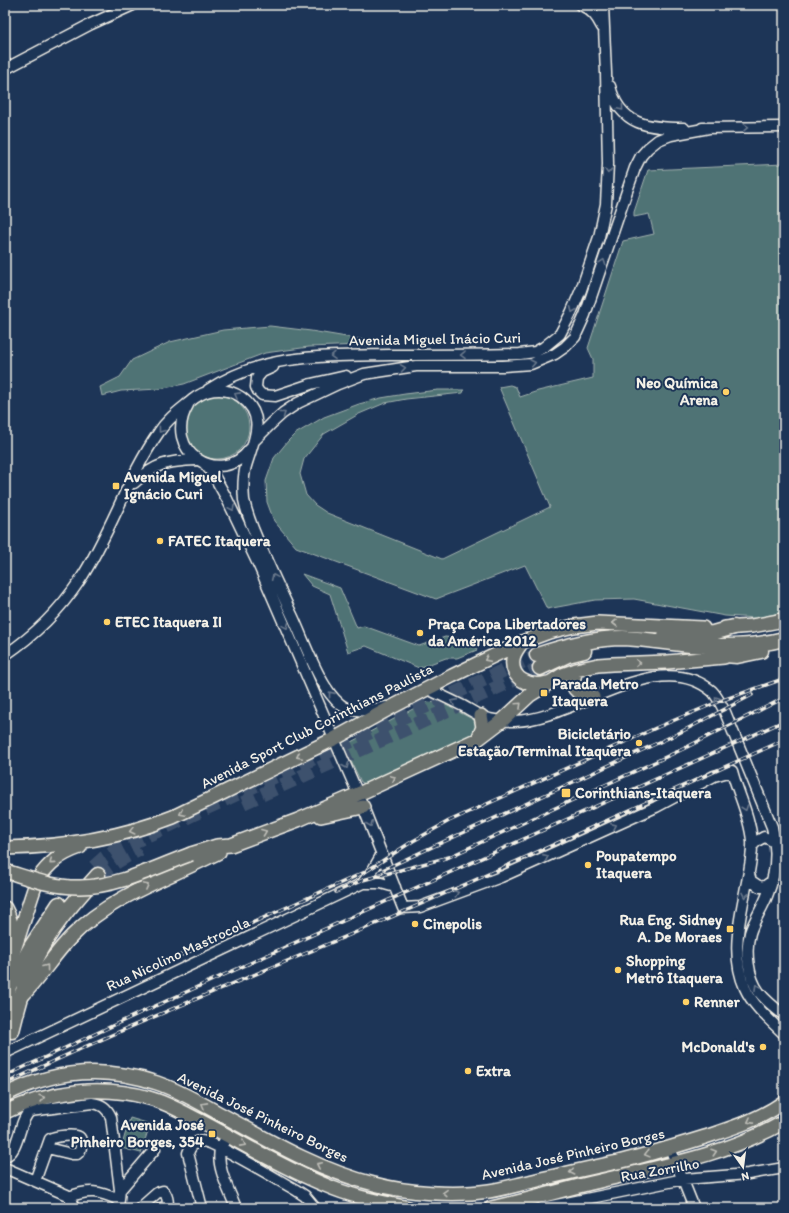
<svg xmlns="http://www.w3.org/2000/svg" width="789" height="1213" viewBox="0 0 789 1213" font-family="Itim,sans-serif">
<style>
.green{fill:#507374;stroke:#a2b2ae}
.lines{fill:none;stroke-linecap:round;stroke-linejoin:round}
.minor-tunnel{stroke:#3d516d;stroke-width:10;stroke-dasharray:10 5;stroke-linecap:butt}
.highway-tunnel{stroke:#3d516d;stroke-width:14;stroke-dasharray:14 7;stroke-linecap:butt}
.minor-casing{stroke:#f4f1e8;stroke-width:13}
.major-casing{stroke:#f4f1e8;stroke-width:16}
.highway-casing{stroke:#f4f1e8;stroke-width:17}
.minor{stroke:#1d3557;stroke-width:10}
.major{stroke:#6b706d;stroke-width:13}
.highway{stroke:#6b706d;stroke-width:14}
.rail-casing{stroke:#f4f1e8;stroke-width:3.5}
.rail{stroke:#1d3557;stroke-width:2;stroke-dasharray:6;stroke-linecap:butt}
.major-bridge-casing{stroke:#f4f1e8;stroke-width:16;stroke-linecap:butt}
.major-bridge{stroke:#6b706d;stroke-width:13}
.oneway{stroke:#68778a}
.oneway2{stroke:#bdbdb7}
.poi-dot{fill:#ffd166;stroke:#1d3557;stroke-width:1.5}
.labels{text-anchor:middle;dominant-baseline:central;stroke-width:4;stroke-linejoin:round;paint-order:stroke}
.street-label{font-size:15px;fill:#f4f1e8;stroke:#1d3557}
.poi-label{font-size:15px;font-weight:bold;fill:#f4f1e8;stroke:#1d3557;text-anchor:start}
</style>
<rect width="100%" height="100%" fill="#1d3557"/>
<filter id="ink" filterUnits="userSpaceOnUse"><feTurbulence type="fractalNoise" baseFrequency=".025" numOctaves="2"/><feDisplacementMap in="SourceGraphic" scale="8" xChannelSelector="R" yChannelSelector="G"/><feConvolveMatrix kernelMatrix="1 2 1 2 8 2 1 2 1" color-interpolation-filters="sRGB"/></filter>
<g filter="url(#ink)">
<path class="green" d="M 784,164 L 784,612 L 756,618 L 725,616 L 634,599 L 595,600 L 547,609 L 525,565 L 436,599 L 296,547 L 274,521 L 267,502 L 266,481 L 274,458 L 288,441 L 295,434 L 324,417 L 359,404 L 381,398 L 405,394 L 438,390 L 464,390 L 463,393 L 406,399 L 385,403 L 359,414 L 324,434 L 304,459 L 300,474 L 306,495 L 315,505 L 327,513 L 442,559 L 550,507 L 499,387 L 510,385 L 516,387 L 520,397 L 538,391 L 593,378 L 593,359 L 588,348 L 623,241 L 654,234 L 649,214 L 634,217 L 634,212 L 648,170 Z
M 270,326 L 311,331 L 388,344 L 309,347 L 265,353 L 184,384 L 159,389 L 121,391 L 102,396 L 100,387 L 120,377 L 132,360 L 170,342 L 223,330 Z
M185 427a32 32 0 1 1 64 0a32 32 0 1 1-64 0Z
M 302,574 L 340,588 L 357,628 L 364,626 L 419,646 L 445,637 L 472,640 L 477,650 L 457,658 L 446,658 L 419,668 L 366,646 L 348,652 L 330,594 L 312,586 Z
M 426,702 L 442,703 L 476,721 L 476,734 L 365,784 L 361,782 L 347,753 L 346,749 L 349,743 Z
M 130,1118 L 150,1124 L 141,1153 L 121,1148 Z"/>
<g class="lines">
<path class="minor-tunnel" d="M 374,868 L 378,867 L 381,869 L 384,877 L 381,883"/>
<path class="highway-tunnel" d="M 243,803 L 540,668
M 94,867 L 104,858 L 118,849 L 537,655
M 98,875 L 118,861 L 140,849
M 5,1060 L 12,1031"/>
<defs>
<path id="minor" d="M 581,5 C 592,10 597,17 602,27
M 5,69 L 91,24 L 133,5
M 610,86 C 620,126 649,128 684,128
M 702,128 L 784,127
M 273,367 L 262,372 L 257,378 L 256,387 L 258,391 L 262,395 L 275,396 L 311,384 L 346,376
M 208,390 C 263,353 326,356 390,355 C 433,355 476,355 520,354 L 535,352 L 544,347 L 560,334 L 571,313 L 581,290 L 599,237 L 606,204 L 608,164 L 606,73 L 603,5
M 188,405 C 161,451 220,489 250,449
M 255,440 L 272,423 L 283,413 L 298,403 L 338,384 L 364,374 L 416,366 L 503,366 L 531,364 L 555,354 L 565,347 L 575,337 L 585,315 L 627,191 L 635,168 L 641,156 L 648,148 L 658,140 L 671,135 L 709,128
M 204,463 L 213,474 L 227,499 L 259,566 L 358,794 L 403,908 L 420,907 L 501,877 L 656,807 L 714,776 L 732,771 C 738,794 750,816 752,841 C 753,857 748,876 745,892 C 739,923 731,957 745,988 C 753,1006 770,1020 784,1034
M 134,483 C 156,463 168,461 197,460
M 5,655 C 35,635 60,610 80,580 C 111,533 127,478 159,432 C 166,421 176,413 186,405 C 190,402 194,398 198,396 C 211,388 228,388 241,397 C 268,417 253,441 246,466 C 243,477 243,489 244,500 C 248,519 256,537 264,554 C 273,575 283,596 293,617 C 303,639 312,665 325,686 C 330,694 337,704 346,708 C 358,713 375,709 387,707
M 427,689 C 439,694 451,700 463,706 C 472,711 480,717 490,719 C 498,721 507,721 515,721 C 574,720 658,645 712,691 C 718,697 721,705 725,712 L 772,827 C 778,850 776,874 767,896 C 762,909 754,920 750,933 C 745,951 748,977 759,992 C 766,1001 775,1008 784,1015
M 752,846 L 757,841 L 764,837 L 771,840 L 776,844
M 749,874 L 751,881 L 760,887 L 765,886 L 772,881
M 363,883 L 374,868 L 382,854
M 5,1053 L 363,883 L 381,883 L 395,887
M 227,1135 C 225,1140 222,1145 220,1150 C 216,1167 230,1192 236,1208
M 670,1148 L 694,1208
M 5,1156 C 20,1151 18,1121 30,1111 L 92,1103 C 102,1104 107,1108 111,1117 L 120,1190 L 118,1208
M 5,1168 L 67,1195 L 69,1197 L 74,1208
M 35,1181 L 50,1139 C 55,1136 74,1134 79,1137 C 82,1139 81,1143 81,1146 C 81,1150 80,1152 77,1154 L 72,1154 L 47,1148
M 120,1190 L 155,1149
M 69,1197 C 89,1189 99,1191 119,1200
M 140,1208 L 157,1193 L 163,1191 C 167,1194 169,1202 167,1207 L 161,1208
M 202,1208 L 188,1153 C 190,1147 194,1142 201,1141 C 213,1140 281,1182 296,1190 L 305,1196 L 315,1208
M 542,1208 L 684,1179 L 748,1174 L 784,1168"/>
<path id="major" d="M 725,628 L 752,626 L 784,620
M 522,642 C 519,647 514,652 513,659 C 510,679 530,688 547,683
M 576,670 C 570,689 574,693 593,697
M 478,739 L 483,727 L 481,716
M 321,816 L 363,807
M 5,848 C 62,847 120,838 173,817 L 334,739 L 392,707 L 452,676 L 522,642 L 549,632 L 574,626 L 598,623 L 703,628
M 191,854 L 217,846 L 231,845 L 298,820 L 365,791 L 478,739 L 503,720 L 530,695 L 562,675 L 576,670 L 598,665 L 612,664 L 667,662 L 724,657
M 5,908 C 18,930 11,961 9,986
M 12,956 L 37,880 C 50,862 60,854 80,847
M 21,997 C 40,978 53,955 72,936 C 112,895 169,878 219,852
M 5,1095 C 53,1070 105,1066 157,1083 C 181,1091 202,1104 224,1116 C 271,1142 321,1171 374,1184 C 407,1193 455,1196 489,1191 C 502,1189 516,1185 529,1182 C 559,1175 588,1168 618,1162 C 647,1155 676,1146 705,1137 C 732,1128 761,1119 784,1102
M 5,1112 C 50,1091 101,1084 149,1098 C 168,1103 186,1114 204,1123 C 244,1144 283,1168 325,1185 C 352,1197 381,1202 409,1208
M 491,1208 C 525,1201 558,1191 591,1183 C 657,1167 725,1156 784,1122"/>
<path id="highway" d="M 779,621 L 784,621
M 665,635 L 713,633 L 734,627
M 712,654 L 737,656 L 761,651
M 537,655 C 565,646 594,638 623,638 C 646,639 668,643 690,645 C 721,647 754,647 784,639
M 540,668 L 568,655 L 584,651
M 5,1017 L 9,986 L 32,945 L 59,904
M 12,1031 C 18,1008 23,985 33,964 C 49,930 73,903 98,875"/>
</defs>
<use href="#minor" class="minor-casing"/>
<use href="#major" class="major-casing"/>
<use href="#highway" class="highway-casing"/>
<use href="#minor" class="minor"/>
<use href="#major" class="major"/>
<use href="#highway" class="highway"/>
<defs>
<path id="rail" d="M 378,872 L 677,734 L 752,695
M 336,892 L 363,880 L 449,857 L 683,749 L 784,698
M 148,970 L 365,872 L 413,841 L 449,821 L 658,727 L 720,701 L 780,680
M 5,1076 L 142,1012 L 784,721
M 5,1084 C 123,1027 246,979 366,928 C 507,867 645,803 784,740"/>
</defs>
<use href="#rail" class="rail-casing"/>
<use href="#rail" class="rail"/>
<defs>
<path id="major-bridge" d="M 5,871 C 29,878 54,888 80,887 C 118,887 156,867 191,854"/>
</defs>
<use href="#major-bridge" class="major-bridge-casing"/>
<use href="#major-bridge" class="major-bridge"/>
</g>
<defs><path id="oneway-chevron" d="M-2-3.5L2.5 0L-2 3.5" fill="none" stroke-width="1.6" stroke-linecap="round" stroke-linejoin="round"/></defs>
<g class="oneway">
<use href="#oneway-chevron" transform="translate(621 108) rotate(50)"/>
<use href="#oneway-chevron" transform="translate(746 127) rotate(-1)"/>
<use href="#oneway-chevron" transform="translate(608 171) rotate(92)"/>
<use href="#oneway-chevron" transform="translate(603 262) rotate(-71)"/>
<use href="#oneway-chevron" transform="translate(573 310) rotate(113)"/>
<use href="#oneway-chevron" transform="translate(463 355) rotate(179)"/>
<use href="#oneway-chevron" transform="translate(333 356) rotate(179)"/>
<use href="#oneway-chevron" transform="translate(533 363) rotate(-13)"/>
<use href="#oneway-chevron" transform="translate(403 368) rotate(-8)"/>
<use href="#oneway-chevron" transform="translate(237 395) rotate(-151)"/>
<use href="#oneway-chevron" transform="translate(283 414) rotate(-36)"/>
<use href="#oneway-chevron" transform="translate(161 430) rotate(127)"/>
<use href="#oneway-chevron" transform="translate(232 508) rotate(64)"/>
<use href="#oneway-chevron" transform="translate(274 577) rotate(-114)"/>
<use href="#oneway-chevron" transform="translate(286 626) rotate(66)"/>
<use href="#oneway-chevron" transform="translate(331 694) rotate(-129)"/>
<use href="#oneway-chevron" transform="translate(717 699) rotate(-123)"/>
<use href="#oneway-chevron" transform="translate(454 702) rotate(-152)"/>
<use href="#oneway-chevron" transform="translate(346 766) rotate(67)"/>
<use href="#oneway-chevron" transform="translate(745 808) rotate(71)"/>
<use href="#oneway-chevron" transform="translate(370 824) rotate(68)"/>
<use href="#oneway-chevron" transform="translate(614 826) rotate(-24)"/>
<use href="#oneway-chevron" transform="translate(546 857) rotate(-24)"/>
<use href="#oneway-chevron" transform="translate(456 893) rotate(-20)"/>
<use href="#oneway-chevron" transform="translate(745 895) rotate(101)"/>
<use href="#oneway-chevron" transform="translate(757 987) rotate(-120)"/>
</g>
<g class="oneway2">
<use href="#oneway-chevron" transform="translate(615 623) rotate(-180)"/>
<use href="#oneway-chevron" transform="translate(487 659) rotate(154)"/>
<use href="#oneway-chevron" transform="translate(638 663) rotate(-1)"/>
<use href="#oneway-chevron" transform="translate(519 705) rotate(-43)"/>
<use href="#oneway-chevron" transform="translate(299 756) rotate(154)"/>
<use href="#oneway-chevron" transform="translate(393 778) rotate(-25)"/>
<use href="#oneway-chevron" transform="translate(182 813) rotate(154)"/>
<use href="#oneway-chevron" transform="translate(132 831) rotate(166)"/>
<use href="#oneway-chevron" transform="translate(264 832) rotate(-21)"/>
<use href="#oneway-chevron" transform="translate(52 862) rotate(139)"/>
<use href="#oneway-chevron" transform="translate(146 886) rotate(-28)"/>
<use href="#oneway-chevron" transform="translate(46 967) rotate(-53)"/>
<use href="#oneway-chevron" transform="translate(42 1098) rotate(-16)"/>
<use href="#oneway-chevron" transform="translate(204 1105) rotate(-151)"/>
<use href="#oneway-chevron" transform="translate(750 1121) rotate(152)"/>
<use href="#oneway-chevron" transform="translate(243 1144) rotate(28)"/>
<use href="#oneway-chevron" transform="translate(714 1152) rotate(-18)"/>
<use href="#oneway-chevron" transform="translate(647 1154) rotate(165)"/>
<use href="#oneway-chevron" transform="translate(319 1165) rotate(-154)"/>
<use href="#oneway-chevron" transform="translate(572 1172) rotate(167)"/>
<use href="#oneway-chevron" transform="translate(445 1193) rotate(-178)"/>
</g>
</g>
<g class="poi-dot">
<circle cx="726" cy="392" r="4"/>
<rect x="112" y="482" width="8" height="8" rx="2"/>
<circle cx="160" cy="541" r="4"/>
<circle cx="107" cy="622" r="4"/>
<circle cx="420" cy="633" r="4"/>
<rect x="540" y="689" width="8" height="8" rx="2"/>
<circle cx="639" cy="743" r="4"/>
<rect x="561" y="788" width="10" height="10" rx="2"/>
<circle cx="588" cy="865" r="4"/>
<circle cx="415" cy="924" r="4"/>
<rect x="726" y="925" width="8" height="8" rx="2"/>
<circle cx="618" cy="970" r="4"/>
<circle cx="686" cy="1002" r="4"/>
<circle cx="763" cy="1047" r="4"/>
<circle cx="468" cy="1071" r="4"/>
<rect x="208" y="1130" width="8" height="8" rx="2"/>
</g>
<g class="labels">
<g class="street-label">
<text transform="translate(435 339) rotate(-1)">Avenida Miguel Inácio Curi</text>
<text transform="translate(317 726) rotate(-27)">Avenida Sport Club Corinthians Paulista</text>
<text transform="translate(178 954) rotate(-25)">Rua Nicolino Mastrocola</text>
<text transform="translate(263 1117) rotate(26)">Avenida José Pinheiro Borges</text>
<text transform="translate(573 1154) rotate(-13)">Avenida José Pinheiro Borges</text>
<text transform="translate(660 1170) rotate(-10)">Rua Zorrilho</text>
</g>
<g class="poi-label">
<text x="718" y="383" text-anchor="end">Neo Química<tspan x="718" dy="17">Arena</tspan></text>
<text x="124" y="477">Avenida Miguel<tspan x="124" dy="17">Ignácio Curi</tspan></text>
<text x="168" y="541">FATEC Itaquera</text>
<text x="115" y="622">ETEC Itaquera II</text>
<text x="428" y="624">Praça Copa Libertadores<tspan x="428" dy="17">da América 2012</tspan></text>
<text x="552" y="684">Parada Metro<tspan x="552" dy="17">Itaquera</tspan></text>
<text x="631" y="734" text-anchor="end">Bicicletário<tspan x="631" dy="17">Estação/Terminal Itaquera</tspan></text>
<text x="575" y="793">Corinthians-Itaquera</text>
<text x="596" y="856">Poupatempo<tspan x="596" dy="17">Itaquera</tspan></text>
<text x="722" y="920" text-anchor="end">Rua Eng. Sidney<tspan x="722" dy="17">A. De Moraes</tspan></text>
<text x="423" y="924">Cinepolis</text>
<text x="626" y="961">Shopping<tspan x="626" dy="17">Metrô Itaquera</tspan></text>
<text x="694" y="1002">Renner</text>
<text x="755" y="1047" text-anchor="end">McDonald's</text>
<text x="476" y="1071">Extra</text>
<text x="204" y="1125" text-anchor="end">Avenida José<tspan x="204" dy="17">Pinheiro Borges, 354</tspan></text>
</g>
</g>
<rect width="789" height="1213" fill="none" stroke="#1d3557" stroke-width="20"/>
<rect x="10" y="10" width="769" height="1193" fill="none" stroke="#f4f1e8" stroke-width="1.5" filter="url(#ink)"/>
<g transform="translate(743 1167) rotate(166)" stroke="#1d3557" stroke-width="3" paint-order="stroke">
<path d="M0-3L7 15L0 10L-7 15Z" fill="#f4f1e8"/>
<text y="-6" font-size="11" font-weight="bold" text-anchor="middle" fill="#f4f1e8">N</text>
</g>
</svg>
